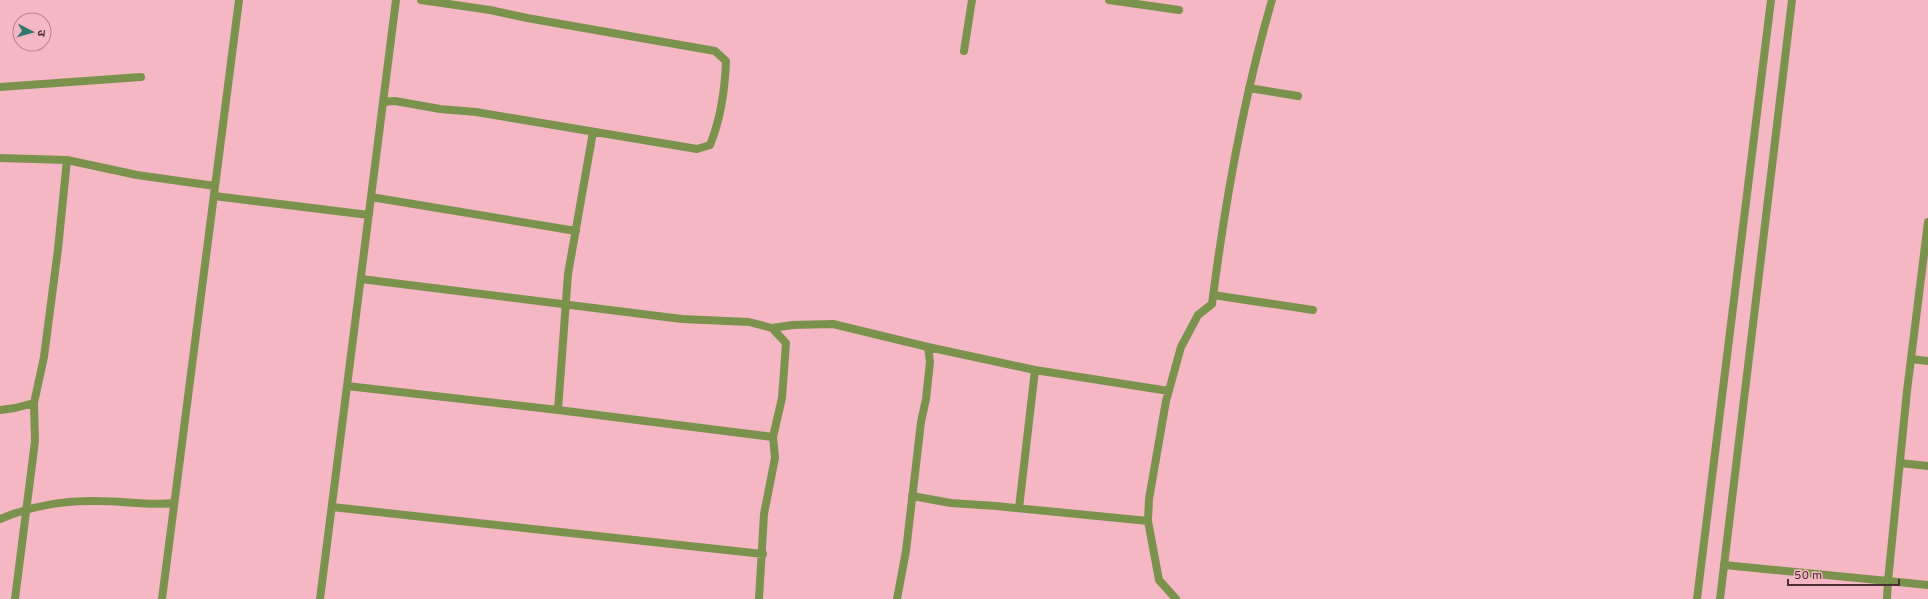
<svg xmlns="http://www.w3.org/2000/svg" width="1928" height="599" viewBox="0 0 1928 599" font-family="Overpass,'Noto Sans Devanagari',sans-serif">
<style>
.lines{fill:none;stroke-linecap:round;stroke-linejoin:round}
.minor{stroke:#7b924d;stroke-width:8}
.tertiary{stroke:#7b924d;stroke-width:8}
</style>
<rect width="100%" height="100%" fill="#f6b7c5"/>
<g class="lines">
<path class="minor" d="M 1109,0 L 1179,10
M 964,51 L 972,0
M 0,87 L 141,77
M 1249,88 L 1298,96
M 383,102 L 395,101 L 440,109 L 476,112 L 697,149 L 710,145 C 721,118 725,90 726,61 L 715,51 L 527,18 L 490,10 L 421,0
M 0,158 L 67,160
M 214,196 L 369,215
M 371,197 L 576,231
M 1928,222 L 1925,246 L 1928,247
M 361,279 L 682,319 L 749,322 L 772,328 L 786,343 L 782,398 L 773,437 L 775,458 L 764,514 L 759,599
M 1213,295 L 1313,310
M 772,328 L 793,325 L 833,324 L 928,347 L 930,362 L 926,399 L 921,422 L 906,551 L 897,599
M 928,347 L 1035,370 L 1019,508
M 1911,359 L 1928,361
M 1035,370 L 1169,391
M 347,386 L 558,410 L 568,274 L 593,132
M 0,410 L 15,408 L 34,403
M 558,410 L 773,437
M 1900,463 L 1928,466
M 912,496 L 951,503 L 996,506 L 1148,521
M 332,507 L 763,554
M 0,519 C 31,506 64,500 98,501 C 124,501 149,506 174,503
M 1724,565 L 1888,581 L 1907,391 L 1925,246
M 15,599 L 35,441 L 34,403 L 44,357 L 58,249 L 67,160 L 137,175 L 215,186
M 162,599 L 239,0
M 320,599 L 396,0
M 1176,599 L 1159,580 L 1148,521 L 1149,499 L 1166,401 L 1181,347 L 1198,315 L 1212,304 C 1225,202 1243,99 1272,0
M 1887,599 L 1888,581 L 1928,585"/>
<path class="tertiary" d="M 1697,599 L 1771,0
M 1720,599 L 1792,0"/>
</g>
<g transform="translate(32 32) rotate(96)"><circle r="19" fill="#f6b7c5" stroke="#b2808b"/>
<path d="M0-3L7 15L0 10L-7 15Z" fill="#2f766d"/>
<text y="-6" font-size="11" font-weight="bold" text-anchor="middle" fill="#4b2d34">उ</text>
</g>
<path d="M1788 579v6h111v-6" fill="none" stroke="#4b2d34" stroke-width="2"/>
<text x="1794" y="579" font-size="12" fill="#4b2d34" stroke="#f6b7c5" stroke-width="3" paint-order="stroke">50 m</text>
</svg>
